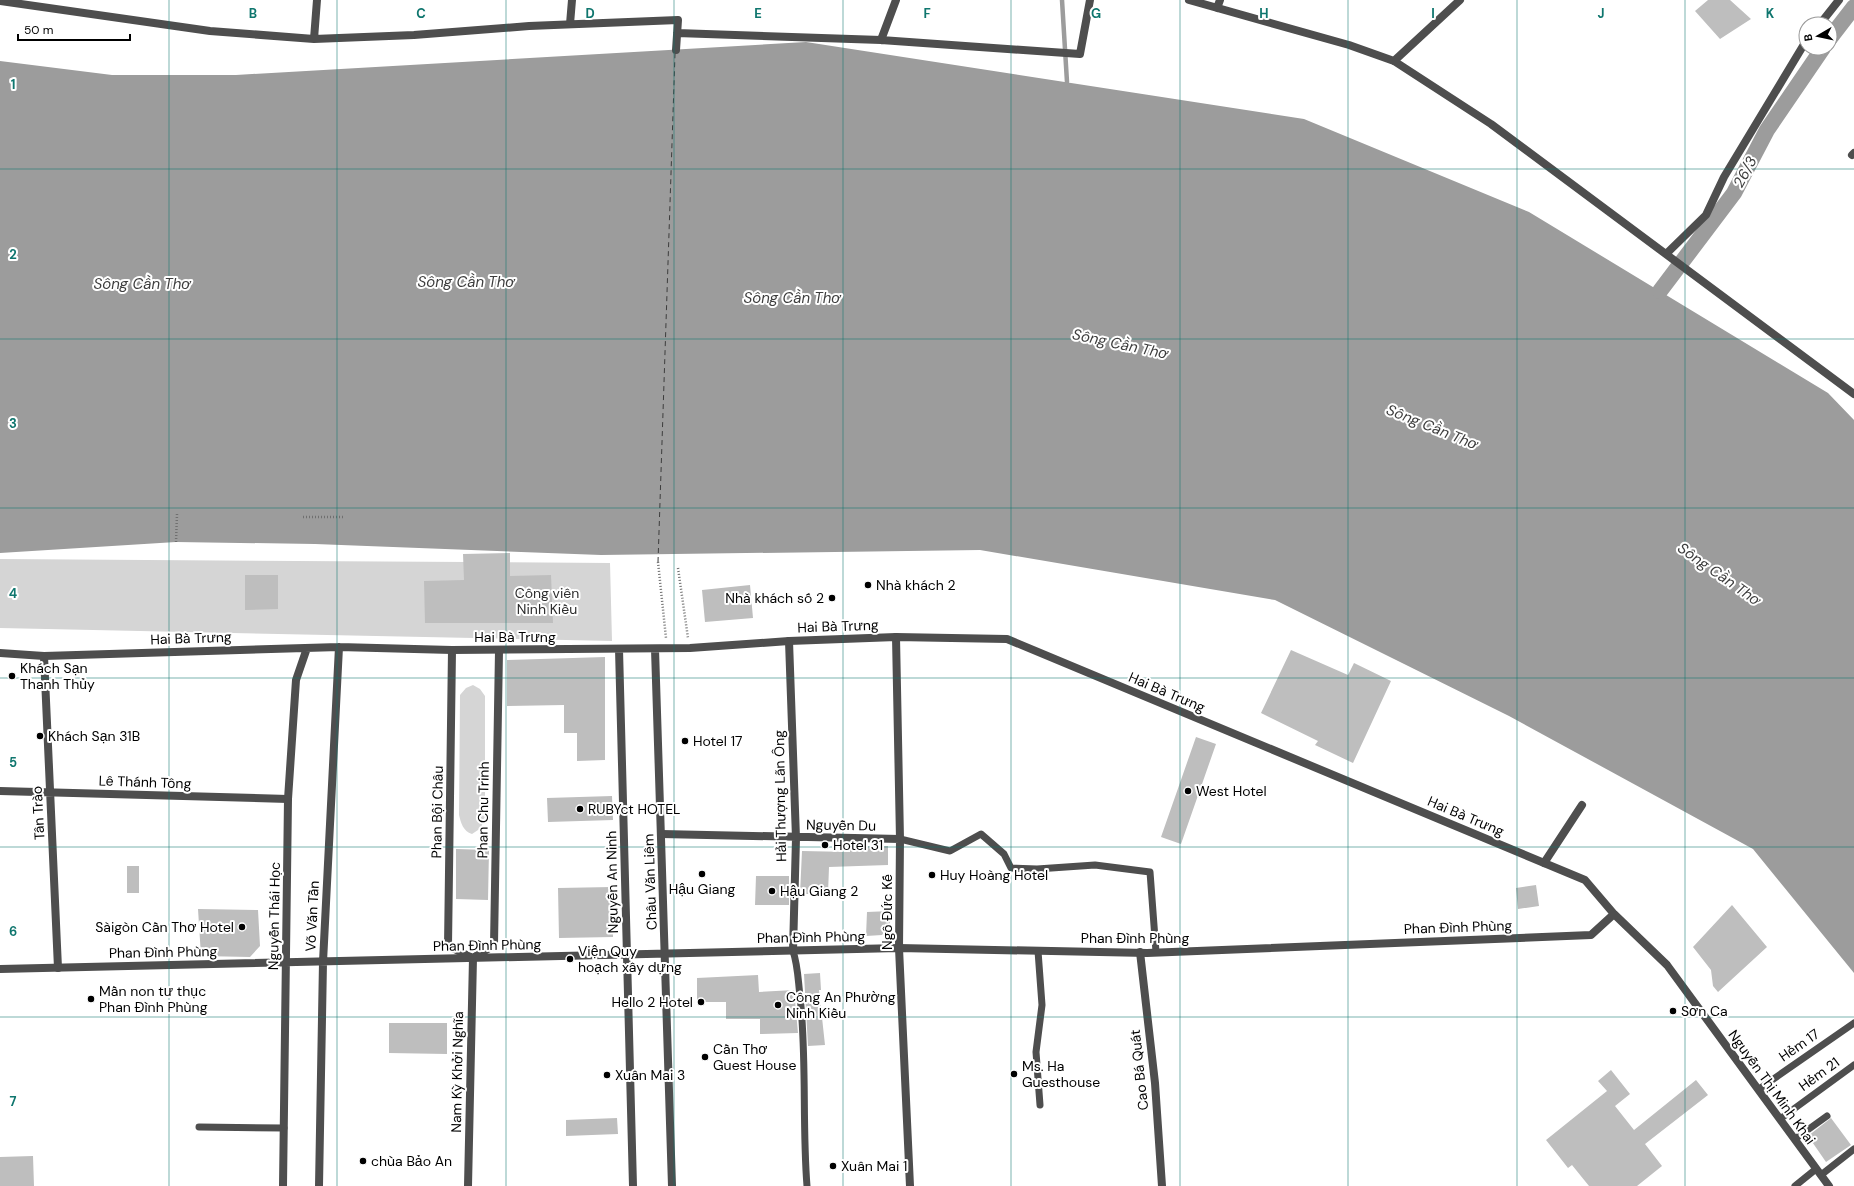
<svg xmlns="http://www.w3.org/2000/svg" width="1854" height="1186" viewBox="0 0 1854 1186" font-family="'DM Sans',sans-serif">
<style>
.green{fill:#d5d5d5}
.water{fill:#9c9c9c}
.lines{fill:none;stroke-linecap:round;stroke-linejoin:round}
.stream{stroke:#9c9c9c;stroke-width:4.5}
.canal{stroke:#9c9c9c;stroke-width:16}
.ferry{stroke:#3d3d3d;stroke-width:1;stroke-dasharray:5 4;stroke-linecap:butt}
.building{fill:#bebebe}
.path{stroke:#707070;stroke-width:2.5;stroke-dasharray:1 2;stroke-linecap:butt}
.service{stroke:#4e4e4e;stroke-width:7}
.minor{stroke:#4e4e4e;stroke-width:8}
.tertiary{stroke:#4e4e4e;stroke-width:8}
.grid{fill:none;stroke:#0f766e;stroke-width:1;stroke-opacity:0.55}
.poi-dot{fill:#000;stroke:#fff;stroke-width:1.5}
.labels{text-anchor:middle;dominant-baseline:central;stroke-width:4;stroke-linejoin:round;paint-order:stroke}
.poi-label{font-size:14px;fill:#000;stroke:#fff;text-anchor:start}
.park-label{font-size:14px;fill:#2c2c2c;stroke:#fff}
.street-label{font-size:14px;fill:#000;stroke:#fff}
.water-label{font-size:15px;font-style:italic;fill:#3d3d3d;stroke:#fff}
.grid-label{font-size:13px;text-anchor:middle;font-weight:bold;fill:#0f766e;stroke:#fff;stroke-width:4;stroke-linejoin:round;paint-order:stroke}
</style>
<rect width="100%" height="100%" fill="#fff"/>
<path class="green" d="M 0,559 L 610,563 L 612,641 L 0,628 Z
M 473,685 L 480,689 L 485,696 L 485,816 L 481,828 L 472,834 C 463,831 461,823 459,815 L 460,695 L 466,688 Z"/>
<path class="water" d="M 806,42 L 1304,119 L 1529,212 L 1828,393 L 1854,420 L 1854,973 L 1753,849 L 1509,716 L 1275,600 L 980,550 L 601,555 L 315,544 L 176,542 L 0,553 L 0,61 L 112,75 L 236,75 Z"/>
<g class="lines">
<path class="stream" d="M 1062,0 L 1067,82"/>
<path class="canal" d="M 1830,38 L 1854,7
M 1660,291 L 1734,193 L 1767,130 L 1823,48"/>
<path class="ferry" d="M 658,562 L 675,54"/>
</g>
<path class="building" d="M 1708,0 L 1730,0 L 1751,19 L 1720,39 L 1695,11 Z
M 510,553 L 510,576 L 551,575 L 553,623 L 425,623 L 424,581 L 464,580 L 463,554 Z
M 245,575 L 278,575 L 278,609 L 245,610 Z
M 750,585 L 753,618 L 705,622 L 702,590 Z
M 1291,650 L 1348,675 L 1354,663 L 1391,681 L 1353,763 L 1315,745 L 1318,741 L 1261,713 Z
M 605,657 L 605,760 L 577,761 L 577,733 L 564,733 L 564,705 L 507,706 L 507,660 Z
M 1196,737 L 1216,744 L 1181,844 L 1161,837 Z
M 612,796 L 613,820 L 548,822 L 547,798 Z
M 850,846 L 888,846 L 888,865 L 829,867 L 828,894 L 800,894 L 802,851 L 850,852 Z
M 456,849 L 489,850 L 488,900 L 456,899 Z
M 127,866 L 139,866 L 139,893 L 127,893 Z
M 756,876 L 789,876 L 789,905 L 755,905 Z
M 1536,885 L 1539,906 L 1518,909 L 1516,888 Z
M 612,887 L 613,937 L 559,938 L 558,888 Z
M 1732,905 L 1767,947 L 1718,992 L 1713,986 L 1711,970 L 1693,947 Z
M 198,909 L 258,910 L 260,946 L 250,957 L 201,956 Z
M 891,911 L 890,923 L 882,935 L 866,936 L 867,912 Z
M 820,973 L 821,990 L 819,990 L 825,1045 L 808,1046 L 804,974 Z
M 758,975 L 759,992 L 794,990 L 798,1033 L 760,1034 L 760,1019 L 726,1019 L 726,1002 L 697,1002 L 697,978 Z
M 389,1023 L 447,1023 L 447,1054 L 389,1053 Z
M 1611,1070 L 1630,1094 L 1615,1106 L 1634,1130 L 1696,1080 L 1708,1095 L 1645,1144 L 1662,1166 L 1637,1186 L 1589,1186 L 1572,1165 L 1568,1168 L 1546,1140 L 1607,1091 L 1598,1081 Z
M 617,1118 L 618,1134 L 566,1136 L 566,1120 Z
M 1831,1118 L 1851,1145 L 1826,1162 L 1808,1136 Z
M 33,1156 L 34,1186 L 0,1186 L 0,1157 Z"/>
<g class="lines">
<path class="path" d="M 303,517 L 345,517
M 176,542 L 177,514
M 658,562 L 666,638
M 678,568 L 688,638"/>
<path class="service" d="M 900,839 L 950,851 L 981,834 L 1004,854 L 1011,868 L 1037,869 L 1095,865 L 1150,872 L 1156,952
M 793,951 C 798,966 798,980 800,996 C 807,1059 802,1123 807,1186
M 1038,951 L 1042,1005 L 1036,1052 L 1040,1105
M 1759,1089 L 1854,1023
M 1780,1119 L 1854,1065
M 199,1127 L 284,1128
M 1795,1139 L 1827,1116
M 1821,1175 L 1854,1149
M 1795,1186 L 1816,1169"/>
<path class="minor" d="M 1189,0 L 1349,45 L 1394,61 L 1491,124 L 1854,394
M 0,1 L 210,31 L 314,39 L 414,35 L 529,26 L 678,20 L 676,50
M 1217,8 L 1220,0
M 570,24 L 572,0
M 1820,24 L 1839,0
M 677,33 L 881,40 L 1080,54 L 1090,0
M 314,39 L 317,0
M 881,40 L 896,0
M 1394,61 L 1460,0
M 1852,155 L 1854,153
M 1666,254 L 1706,215 L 1724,177 L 1806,41
M 896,637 L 900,839 L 899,948 L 910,1186
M 789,641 L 796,838 L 793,951
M 452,650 L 448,946 L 473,958
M 44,656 L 58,968
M 0,791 L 288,799
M 661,834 L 900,839
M 1544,863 L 1582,805
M 1140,952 L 1155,1083 L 1162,1186
M 473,958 L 494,945 L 499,651
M 468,1186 L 473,958"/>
<path class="tertiary" d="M 619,649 L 633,1186
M 655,649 L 672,1186
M 0,653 L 44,656 L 339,647 L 452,650 L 690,648 L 789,641 L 896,637 L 1007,639 L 1585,880 L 1614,914 L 1667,965 L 1829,1186
M 0,969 L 899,948 L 1147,953 L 1591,935 L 1614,914
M 283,1186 L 288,799 L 296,680 L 307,648
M 319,1186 L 323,962 L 339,647"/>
</g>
<path class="grid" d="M 169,0 L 169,1186M 337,0 L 337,1186M 506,0 L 506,1186M 674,0 L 674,1186M 843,0 L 843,1186M 1011,0 L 1011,1186M 1180,0 L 1180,1186M 1348,0 L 1348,1186M 1517,0 L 1517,1186M 1685,0 L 1685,1186M 0,169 L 1854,169M 0,339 L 1854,339M 0,508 L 1854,508M 0,678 L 1854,678M 0,847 L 1854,847M 0,1017 L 1854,1017"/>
<g class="poi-dot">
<circle cx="868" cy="585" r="4"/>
<circle cx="832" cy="598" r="4"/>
<circle cx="12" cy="676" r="4"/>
<circle cx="40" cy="736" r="4"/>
<circle cx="685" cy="741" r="4"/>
<circle cx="1188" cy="791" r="4"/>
<circle cx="580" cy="809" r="4"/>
<circle cx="825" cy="845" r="4"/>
<circle cx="702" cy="874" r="4"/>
<circle cx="932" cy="875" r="4"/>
<circle cx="772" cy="891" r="4"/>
<circle cx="242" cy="927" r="4"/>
<circle cx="570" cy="959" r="4"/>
<circle cx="91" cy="999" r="4"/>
<circle cx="701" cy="1002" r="4"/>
<circle cx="778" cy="1005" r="4"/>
<circle cx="1673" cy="1011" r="4"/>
<circle cx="705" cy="1057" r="4"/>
<circle cx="1014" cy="1074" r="4"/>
<circle cx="607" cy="1075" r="4"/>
<circle cx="363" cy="1161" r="4"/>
<circle cx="833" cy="1166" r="4"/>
</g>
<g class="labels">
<g class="poi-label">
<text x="876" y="585">Nhà khách 2</text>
<text x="824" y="598" text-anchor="end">Nhà khách số 2</text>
<text x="20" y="668">Khách Sạn<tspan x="20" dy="16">Thanh Thủy</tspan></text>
<text x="48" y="736">Khách Sạn 31B</text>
<text x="693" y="741">Hotel 17</text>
<text x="1196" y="791">West Hotel</text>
<text x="588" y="809">RUBYct HOTEL</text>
<text x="833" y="845">Hotel 31</text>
<text x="940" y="875">Huy Hoàng Hotel</text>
<text x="702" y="889" text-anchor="middle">Hậu Giang</text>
<text x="780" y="891">Hậu Giang 2</text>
<text x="234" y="927" text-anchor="end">Sàigòn Cần Thơ Hotel</text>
<text x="578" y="951">Viện Quy<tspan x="578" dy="16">hoạch xây dựng</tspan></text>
<text x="99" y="991">Mần non tư thục<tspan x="99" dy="16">Phan Đình Phùng</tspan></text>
<text x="786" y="997">Công An Phường<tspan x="786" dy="16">Ninh Kiều</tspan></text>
<text x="693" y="1002" text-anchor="end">Hello 2 Hotel</text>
<text x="1681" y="1011">Sơn Ca</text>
<text x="713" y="1049">Cần Thơ<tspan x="713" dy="16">Guest House</tspan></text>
<text x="1022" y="1066">Ms. Ha<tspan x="1022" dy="16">Guesthouse</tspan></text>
<text x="615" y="1075">Xuân Mai 3</text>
<text x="371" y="1161">chùa Bảo An</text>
<text x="841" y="1166">Xuân Mai 1</text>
</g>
<g class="park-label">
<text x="547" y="593">Công viên<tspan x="547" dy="16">Ninh Kiều</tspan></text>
</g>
<g class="street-label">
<text transform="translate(838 626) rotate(-2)">Hai Bà Trưng</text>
<text x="515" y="637">Hai Bà Trưng</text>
<text transform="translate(191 638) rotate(-2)">Hai Bà Trưng</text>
<text transform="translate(1167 692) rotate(23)">Hai Bà Trưng</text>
<text transform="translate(145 782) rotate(2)">Lê Thánh Tông</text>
<text transform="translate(780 796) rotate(-91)">Hải Thượng Lãn Ông</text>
<text transform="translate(483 810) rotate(-89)">Phan Chu Trinh</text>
<text transform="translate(437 812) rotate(-89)">Phan Bội Châu</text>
<text transform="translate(38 813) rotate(-93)">Tân Trào</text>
<text transform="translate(1466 816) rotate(23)">Hai Bà Trưng</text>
<text transform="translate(841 825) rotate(1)">Nguyễn Du</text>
<text transform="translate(612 882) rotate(-91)">Nguyễn An Ninh</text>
<text transform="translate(650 882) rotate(-92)">Châu Văn Liêm</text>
<text transform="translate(887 912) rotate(-90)">Ngô Đức Kế</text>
<text transform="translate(274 916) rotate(-89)">Nguyễn Thái Học</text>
<text transform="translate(312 916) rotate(-87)">Võ Văn Tần</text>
<text transform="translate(1458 927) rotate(-2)">Phan Đình Phùng</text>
<text transform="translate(811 937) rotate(-1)">Phan Đình Phùng</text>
<text x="1135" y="938">Phan Đình Phùng</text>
<text transform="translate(487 945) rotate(-1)">Phan Đình Phùng</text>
<text transform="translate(163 952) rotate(-1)">Phan Đình Phùng</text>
<text transform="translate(1799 1045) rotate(-35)">Hẻm 17</text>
<text transform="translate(1139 1070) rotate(-96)">Cao Bá Quát</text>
<text transform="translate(457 1072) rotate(-89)">Nam Kỳ Khởi Nghĩa</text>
<text transform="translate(1819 1074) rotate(-36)">Hẻm 21</text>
<text transform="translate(1772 1087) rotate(54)">Nguyễn Thị Minh Khai</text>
</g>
<g class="water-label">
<text transform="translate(1745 172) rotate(-62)">26/3</text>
<text x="466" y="282">Sông Cần Thơ</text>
<text x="142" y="284">Sông Cần Thơ</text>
<text x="792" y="298">Sông Cần Thơ</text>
<text transform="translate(1120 344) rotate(12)">Sông Cần Thơ</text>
<text transform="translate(1432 427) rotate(22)">Sông Cần Thơ</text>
<text transform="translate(1719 574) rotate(35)">Sông Cần Thơ</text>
</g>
</g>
<g class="grid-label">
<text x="253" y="18">B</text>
<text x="421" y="18">C</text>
<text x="590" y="18">D</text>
<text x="758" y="18">E</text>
<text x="927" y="18">F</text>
<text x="1096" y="18">G</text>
<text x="1264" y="18">H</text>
<text x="1433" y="18">I</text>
<text x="1601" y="18">J</text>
<text x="1770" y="18">K</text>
<text x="13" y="89">1</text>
<text x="13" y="259">2</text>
<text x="13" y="428">3</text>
<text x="13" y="598">4</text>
<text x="13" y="767">5</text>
<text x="13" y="936">6</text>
<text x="13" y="1106">7</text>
</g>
<g transform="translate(1818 36) rotate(261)"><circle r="19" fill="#ffffff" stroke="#999999"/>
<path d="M0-3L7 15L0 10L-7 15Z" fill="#000000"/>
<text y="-6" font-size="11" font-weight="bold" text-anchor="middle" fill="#000000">B</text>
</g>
<path d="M18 34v6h112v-6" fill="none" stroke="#000000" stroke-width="2"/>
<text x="24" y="34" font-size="12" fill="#000000" stroke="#ffffff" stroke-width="3" paint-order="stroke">50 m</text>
</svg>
